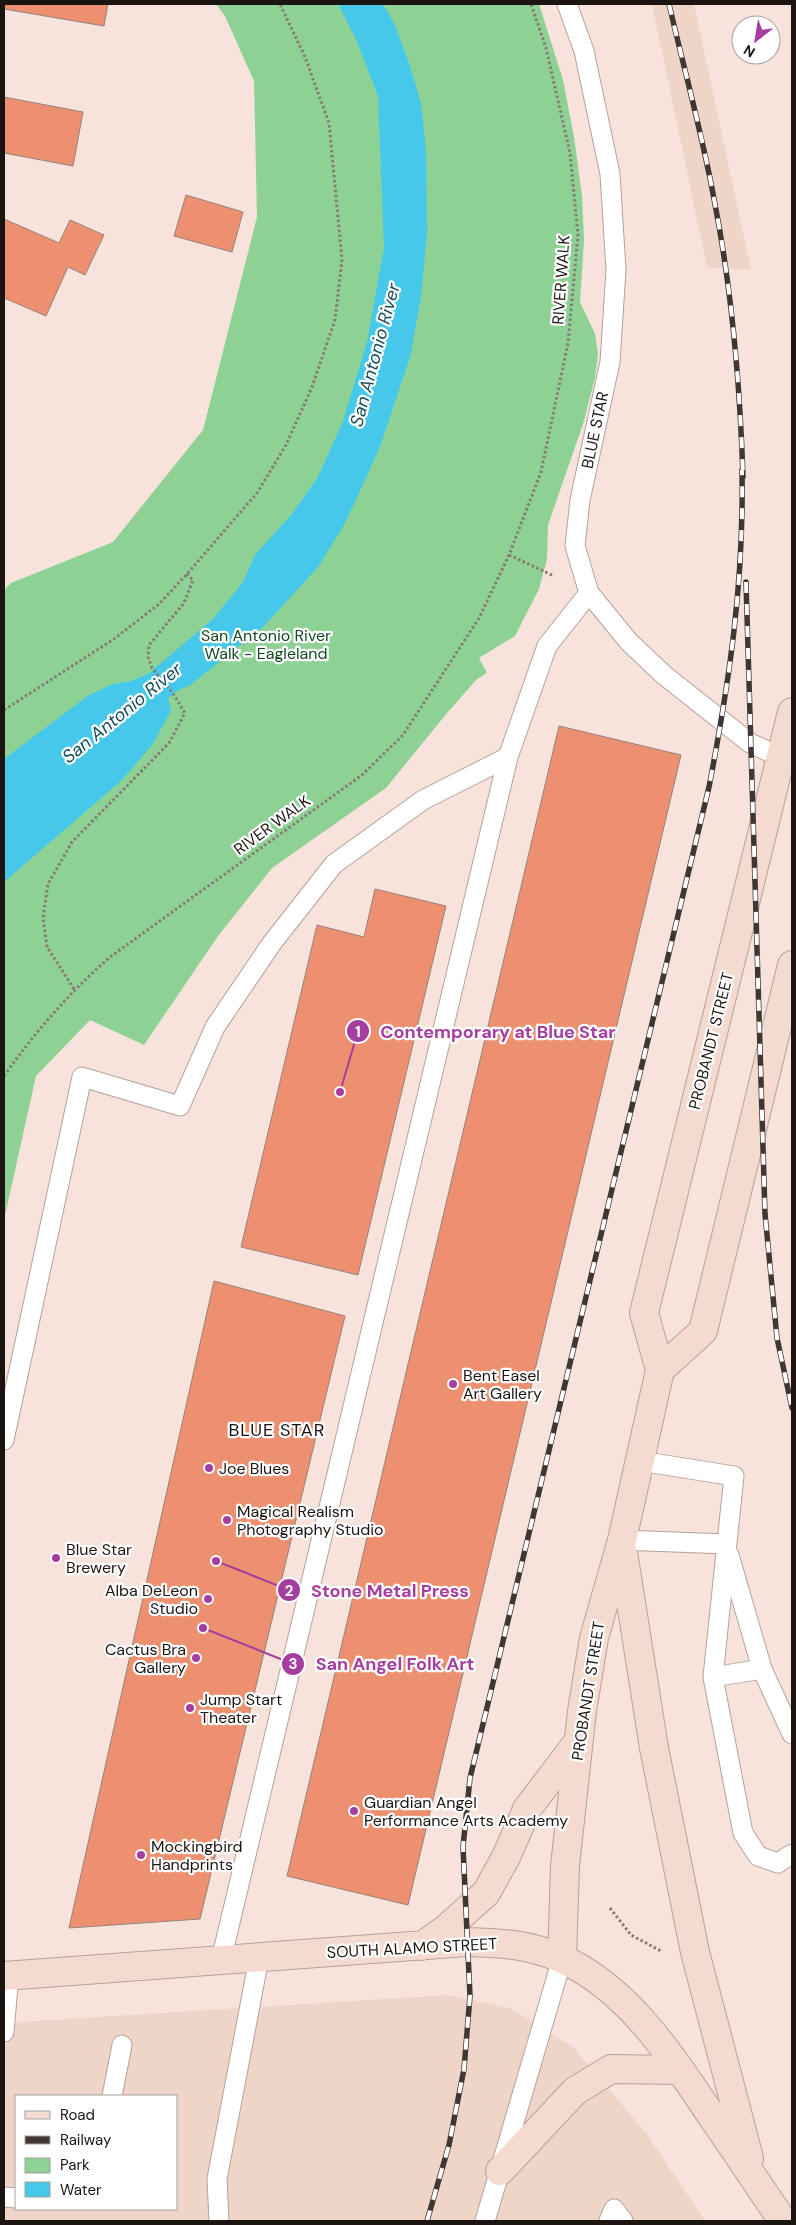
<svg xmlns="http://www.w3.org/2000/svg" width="796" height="2225" viewBox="0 0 796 2225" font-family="'DM Sans',sans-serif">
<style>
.built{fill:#efd4c8;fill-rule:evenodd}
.green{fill:#8ed195}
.water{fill:#45c8ea}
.building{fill:#ec9070;stroke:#95827c}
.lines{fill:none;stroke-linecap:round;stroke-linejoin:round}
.service-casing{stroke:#b5a29a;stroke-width:21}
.secondary-casing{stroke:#b5a29a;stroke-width:30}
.path{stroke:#887b75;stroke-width:3;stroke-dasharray:2.5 2.5;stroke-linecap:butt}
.service{stroke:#fff;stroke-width:19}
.secondary{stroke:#f5dad0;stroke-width:28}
.rail-casing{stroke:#403733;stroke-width:5.5}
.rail{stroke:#fff;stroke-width:4;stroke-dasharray:11;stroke-linecap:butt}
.poi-dot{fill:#a63ea0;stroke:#fff;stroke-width:2}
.labels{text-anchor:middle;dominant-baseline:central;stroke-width:4.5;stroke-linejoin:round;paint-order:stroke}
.street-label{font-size:16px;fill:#1b1411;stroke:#fff}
.park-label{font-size:16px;fill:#12481d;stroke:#fff}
.poi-label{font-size:16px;fill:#1b1411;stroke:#fff;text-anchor:start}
.water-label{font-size:18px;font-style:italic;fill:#154c5a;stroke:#fff}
.neighbourhood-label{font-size:18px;letter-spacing:1px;fill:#1b1411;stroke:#fff}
.leader{fill:none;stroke:#a63ea0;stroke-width:2}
.callout-dot{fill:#a63ea0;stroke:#fff;stroke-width:2}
.mark-label{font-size:15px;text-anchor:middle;font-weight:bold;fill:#fff}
.callout-label{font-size:18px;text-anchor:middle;font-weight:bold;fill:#a63ea0;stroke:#fff;stroke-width:4.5;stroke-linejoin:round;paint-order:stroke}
</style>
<rect width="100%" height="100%" fill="#f7e3db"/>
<path class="built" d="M 652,4 L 694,4 L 751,270 L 707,267 Z
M 448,1995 L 509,2008 L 573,2047 L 646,2133 L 705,2221 L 4,2221 L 4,2023 ZM 16,2096 L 176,2096 L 176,2209 L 16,2209 Z"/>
<path class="green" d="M 216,4 L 539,4 L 563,80 L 574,137 L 582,196 L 584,240 L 580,302 L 595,334 L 598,354 L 595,378 L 583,424 L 548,525 L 547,559 L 539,589 L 515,636 L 479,658 L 487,673 L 477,679 L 447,713 L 386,788 L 272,868 L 218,936 L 144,1045 L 90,1020 L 36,1076 L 4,1220 L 4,590 L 11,583 L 113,542 L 203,430 L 257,217 L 254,81 L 225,16 Z"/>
<path class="water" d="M 338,4 L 383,4 L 395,25 L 410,66 L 421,104 L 426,150 L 427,233 L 421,297 L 410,357 L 381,444 L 367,476 L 344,525 L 318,567 L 264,626 L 189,686 L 180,689 L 168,698 L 171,711 L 152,745 L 122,780 L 4,882 L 4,759 L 89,695 L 113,684 L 131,681 L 148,674 L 213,619 L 243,582 L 255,555 L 292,514 L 318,477 L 343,421 L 367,342 L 384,248 L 378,96 L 356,39 Z"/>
<path class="building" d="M 4,4 L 108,4 L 104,26 L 4,9 Z
M 4,97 L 83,112 L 73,166 L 4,153 Z
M 186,195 L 243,212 L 232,252 L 174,236 Z
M 4,219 L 59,243 L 70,220 L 104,235 L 85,275 L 68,267 L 46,316 L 4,298 Z
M 559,726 L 681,755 L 408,1905 L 287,1876 Z
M 375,889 L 446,906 L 358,1275 L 241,1247 L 317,925 L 364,937 Z
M 214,1281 L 345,1316 L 200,1919 L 69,1928 Z"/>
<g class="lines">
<defs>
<path id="service" d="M 567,4 L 584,51 L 610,174 L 616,270 L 610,362 L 580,500 L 575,546 L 589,593 L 629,642 L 664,675 L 750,743 L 791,762
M 4,1440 L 82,1077 L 180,1106 L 215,1027 L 272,943 L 334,864 L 423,800 L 508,757
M 640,1461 L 734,1476 L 713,1677 L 743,1833 L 758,1856 L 778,1863 L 792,1854
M 622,1540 L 726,1544
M 729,1555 L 762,1669 L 792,1734
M 713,1677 L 762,1669
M 221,1960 L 508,757 L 547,646 L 589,593
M 4,2032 L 9,1975
M 112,2096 L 122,2045
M 4,2197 L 16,2198
M 219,2221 L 217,2179 L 259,1958
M 485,2221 L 562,1959
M 609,2221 L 614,2209 L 623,2221"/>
<path id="secondary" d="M 660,1370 L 703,1331 L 792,965
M 623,1552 L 654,1748 L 695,1952 L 749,2158
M 422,1946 L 446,1929 L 486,1893 L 506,1857 L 527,1809 L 578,1742
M 562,1959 L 565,1866 L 582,1711 L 594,1638 L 622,1540 L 660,1370 L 644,1313 L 792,712
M 4,1976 L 467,1942 C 502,1943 528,1944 560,1958 C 629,1988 674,2060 715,2121 C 738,2154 760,2188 783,2221
M 500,2171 L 575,2091 L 611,2069 L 680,2070"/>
</defs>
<use href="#service" class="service-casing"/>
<use href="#secondary" class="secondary-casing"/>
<path class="path" d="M 509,555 L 554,576
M 4,710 L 114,639 L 159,604 L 187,574 L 257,493 L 286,445 L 312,387 L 335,320 L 342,260 L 329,123 L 305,57 L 280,4
M 74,989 L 47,947 L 43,918 L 48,884 L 72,842 L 169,743 L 185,713 L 174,695 L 152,668 L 148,657 L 149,645 L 184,603 L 193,580 L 187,574
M 4,1076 C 36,1031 68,994 110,957 L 362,775 L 403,735 L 479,618 L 509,555 L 541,472 L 568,343 L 578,235 L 570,153 L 546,48 L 531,4
M 610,1908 L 631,1935 L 661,1951"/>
<use href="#service" class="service"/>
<use href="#secondary" class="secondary"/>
<defs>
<path id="rail" d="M 669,4 C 684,69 702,133 714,199 C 732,290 740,385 743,477
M 746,582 L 765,1214 L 777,1338 L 792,1408
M 427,2221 L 449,2145 L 464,2069 L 470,1996 L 463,1847 L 470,1778 L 709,787 C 730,678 744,581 742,470"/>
</defs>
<use href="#rail" class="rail-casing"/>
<use href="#rail" class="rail"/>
</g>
<g class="poi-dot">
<circle cx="453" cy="1384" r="5"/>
<circle cx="209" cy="1468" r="5"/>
<circle cx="227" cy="1520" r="5"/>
<circle cx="56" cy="1558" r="5"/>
<circle cx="208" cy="1599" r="5"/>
<circle cx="196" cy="1658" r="5"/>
<circle cx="190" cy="1708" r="5"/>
<circle cx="354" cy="1811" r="5"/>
<circle cx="141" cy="1855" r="5"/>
</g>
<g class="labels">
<g class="street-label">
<text transform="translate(561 280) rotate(-86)">RIVER WALK</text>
<text transform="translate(595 430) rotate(-78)">BLUE STAR</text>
<text transform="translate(272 825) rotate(-36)">RIVER WALK</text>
<text transform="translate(711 1041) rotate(-76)">PROBANDT STREET</text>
<text transform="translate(588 1691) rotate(-81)">PROBANDT STREET</text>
<text transform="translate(412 1948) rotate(-3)">SOUTH ALAMO STREET</text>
</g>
<g class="park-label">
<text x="266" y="635">San Antonio River<tspan x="266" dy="18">Walk - Eagleland</tspan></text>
</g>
<g class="poi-label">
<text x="463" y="1375">Bent Easel<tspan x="463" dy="18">Art Gallery</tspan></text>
<text x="219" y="1468">Joe Blues</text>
<text x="237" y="1511">Magical Realism<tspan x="237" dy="18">Photography Studio</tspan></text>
<text x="66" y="1549">Blue Star<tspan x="66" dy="18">Brewery</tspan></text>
<text x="198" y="1590" text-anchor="end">Alba DeLeon<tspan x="198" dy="18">Studio</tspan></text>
<text x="186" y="1649" text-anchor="end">Cactus Bra<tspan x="186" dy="18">Gallery</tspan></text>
<text x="200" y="1699">Jump Start<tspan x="200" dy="18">Theater</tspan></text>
<text x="364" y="1802">Guardian Angel<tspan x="364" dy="18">Performance Arts Academy</tspan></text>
<text x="151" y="1846">Mockingbird<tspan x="151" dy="18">Handprints</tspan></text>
</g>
<g class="water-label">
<text transform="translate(375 355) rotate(-75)">San Antonio River</text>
<text transform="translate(122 713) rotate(-39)">San Antonio River</text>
</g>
<g class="neighbourhood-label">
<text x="277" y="1430">BLUE STAR</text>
</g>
</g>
<path class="leader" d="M340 1092L358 1031M216 1561L289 1590M203 1628L293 1664"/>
<g class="callout-dot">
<circle cx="340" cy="1092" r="5"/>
<circle cx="216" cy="1561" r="5"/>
<circle cx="203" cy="1628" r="5"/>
<circle cx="358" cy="1031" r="12"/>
<circle cx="289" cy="1590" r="12"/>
<circle cx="293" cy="1664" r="12"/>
</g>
<g class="mark-label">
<text x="358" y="1037">1</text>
<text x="289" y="1596">2</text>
<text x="293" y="1669">3</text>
</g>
<g class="callout-label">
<text x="498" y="1038">Contemporary at Blue Star</text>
<text x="390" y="1597">Stone Metal Press</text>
<text x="395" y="1670">San Angel Folk Art</text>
</g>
<rect width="796" height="2225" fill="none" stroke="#1b1411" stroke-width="10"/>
<rect x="15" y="2095" width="162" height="115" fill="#ffffff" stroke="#a4a1a0"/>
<rect x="25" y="2111" width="25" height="8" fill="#f5dad0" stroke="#a4a1a0"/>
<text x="60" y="2120" font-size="15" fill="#1b1411">Road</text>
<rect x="25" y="2136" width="25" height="8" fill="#403733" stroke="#a4a1a0"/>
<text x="60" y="2145" font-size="15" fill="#1b1411">Railway</text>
<rect x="25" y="2158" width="25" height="15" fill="#8ed195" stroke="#a4a1a0"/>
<text x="60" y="2170" font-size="15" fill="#1b1411">Park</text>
<rect x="25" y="2182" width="25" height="15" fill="#45c8ea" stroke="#a4a1a0"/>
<text x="60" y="2195" font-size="15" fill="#1b1411">Water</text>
<g transform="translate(756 40) rotate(211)"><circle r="24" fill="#ffffff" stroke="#a4a1a0"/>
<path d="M0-4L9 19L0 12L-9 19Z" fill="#a63ea0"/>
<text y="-8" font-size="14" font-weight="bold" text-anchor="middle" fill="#1b1411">N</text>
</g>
</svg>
